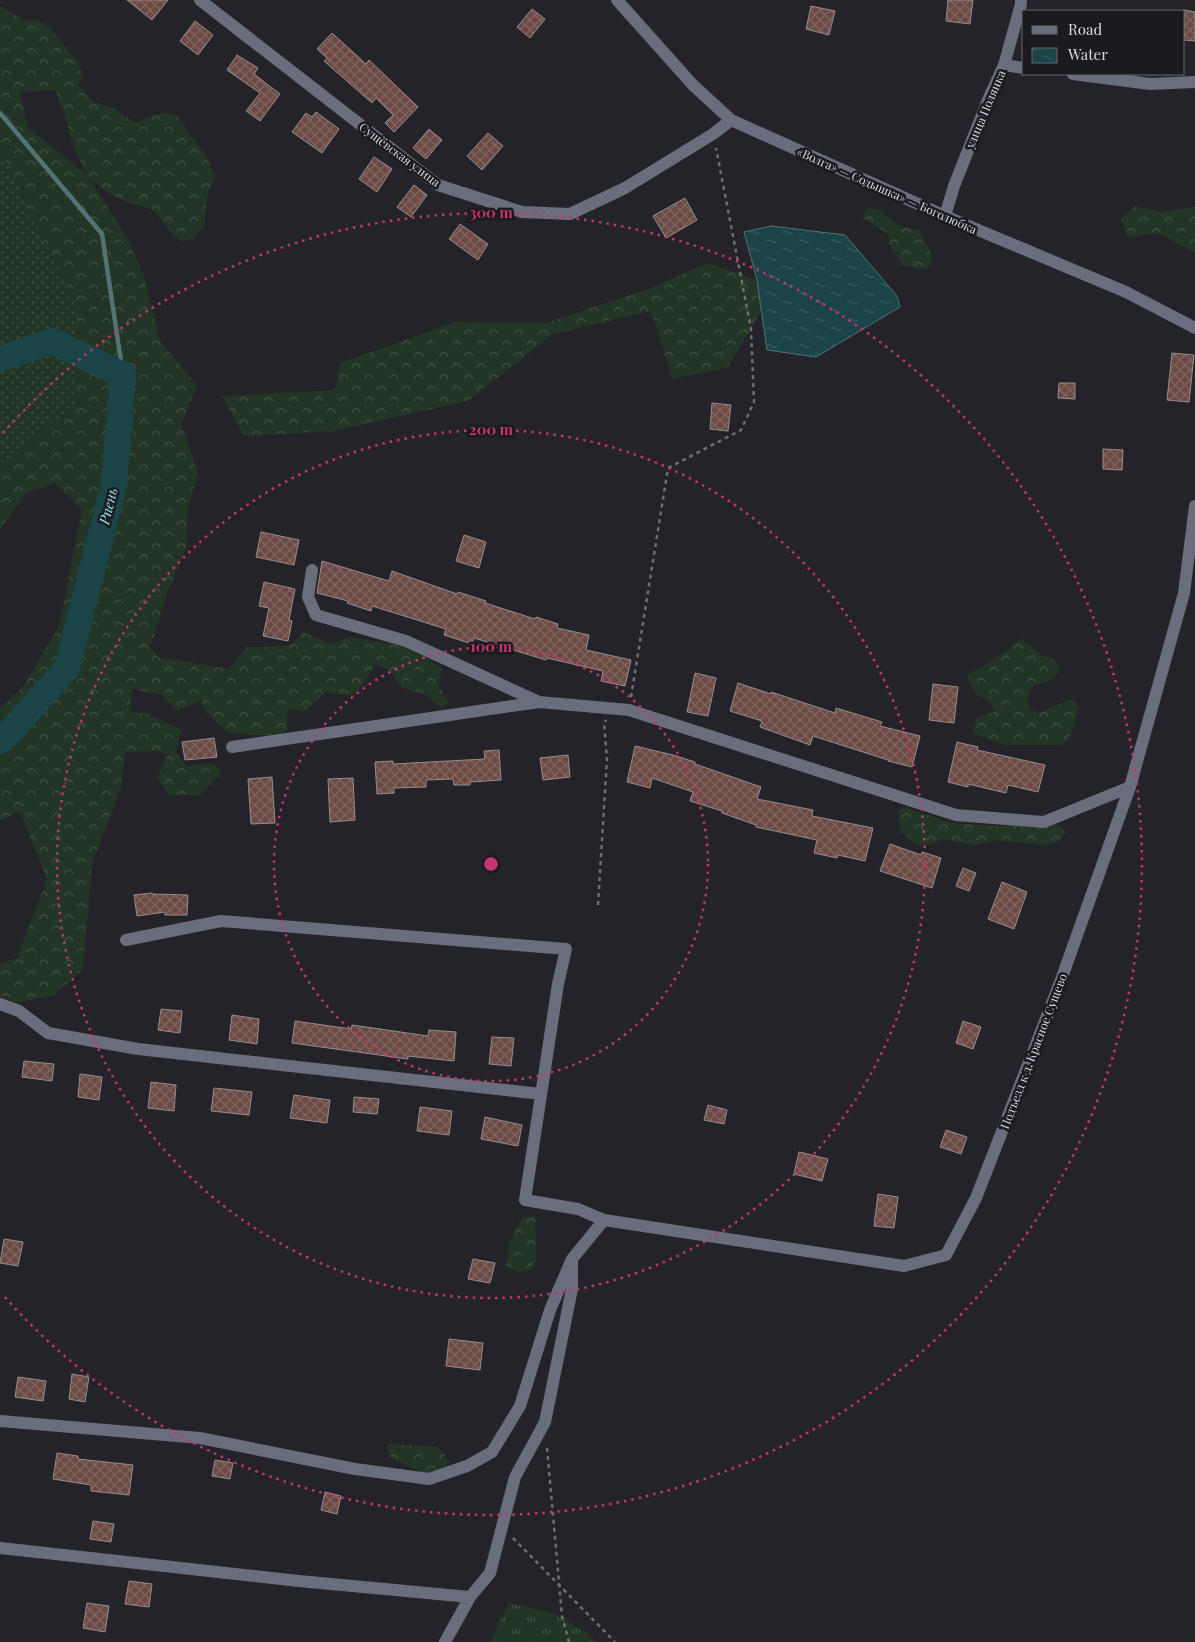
<svg xmlns="http://www.w3.org/2000/svg" width="1195" height="1642" viewBox="0 0 1195 1642" font-family="'Playfair Display',serif">
<style>
.grass{fill:url(#grass-tufts)}
.forest{fill:url(#forest-crowns);fill-rule:evenodd}
.garden{fill:url(#garden-dots)}
.water{fill:url(#water-ripples);stroke:#547175}
.lines{fill:none;stroke-linecap:round;stroke-linejoin:round}
.stream{stroke:#547175;stroke-width:4.5}
.river{stroke:#1a4447;stroke-width:26}
.building{fill:url(#building-cross-hatch);stroke:#978d8c}
.path{stroke:#6f6e74;stroke-width:2.5;stroke-dasharray:4 4;stroke-linecap:butt}
.minor{stroke:#6a6e7c;stroke-width:12}
.ring{fill:none;stroke:#c6356f;stroke-width:2.5;stroke-dasharray:2.5 5}
.labels{text-anchor:middle;dominant-baseline:central;stroke-width:5;stroke-linejoin:round;paint-order:stroke}
.street-label{font-size:12px;fill:#dbdadf;stroke:#1b1a20}
.water-label{font-size:14px;font-style:italic;fill:#9fedf2;stroke:#1b1a20}
.centre{fill:#c6356f;stroke:#1b1a20;stroke-width:2.5}
.ring-label{font-size:15px;text-anchor:middle;font-weight:bold;fill:#c6356f;stroke:#1b1a20;stroke-width:5;stroke-linejoin:round;paint-order:stroke}
</style>
<defs>
<pattern id="grass-tufts" width="24" height="20" patternUnits="userSpaceOnUse" patternTransform="scale(1.25)"><rect width="24" height="20" fill="#233625"/><path d="M3 7l-1-3M5 7V3M7 7l1-3M15 17l-1-3M17 17v-4M19 17l1-3" fill="none" stroke="#425244"/></pattern>
<pattern id="forest-crowns" width="20" height="18" patternUnits="userSpaceOnUse" patternTransform="scale(1.25)"><rect width="20" height="18" fill="#233625"/><path d="M2 6a3 3 0 1 1 6 0M12 15a3 3 0 1 1 6 0" fill="none" stroke="#425244"/></pattern>
<pattern id="garden-dots" width="8" height="8" patternUnits="userSpaceOnUse" patternTransform="scale(1.25)"><rect width="8" height="8" fill="#233625"/><path d="M2 2h.1M6 6h.1" fill="none" stroke="#425244" stroke-width="1.8" stroke-linecap="round"/></pattern>
<pattern id="water-ripples" width="26" height="14" patternUnits="userSpaceOnUse" patternTransform="scale(1.25)"><rect width="26" height="14" fill="#1a4447"/><path d="M2 4q2-2 4 0t4 0M15 11q2-2 4 0t4 0" fill="none" stroke="#3b5e61"/></pattern>
<pattern id="building-cross-hatch" width="8" height="8" patternUnits="userSpaceOnUse" patternTransform="scale(1.25)"><rect width="8" height="8" fill="#6b4a45"/><path d="M0 0l8 8M0 8l8-8" fill="none" stroke="#80645f"/></pattern>
</defs>
<rect width="100%" height="100%" fill="#242329"/>
<path class="grass" d="M 509,1603 L 553,1613 L 590,1635 L 595,1642 L 490,1642 Z"/>
<path class="forest" d="M 0,6 L 25,21 L 38,20 L 52,30 L 78,63 L 82,74 L 79,85 L 92,101 L 113,108 L 135,123 C 148,118 163,109 176,115 L 207,157 L 215,178 L 208,192 L 204,226 L 193,239 L 182,241 L 171,233 L 154,210 L 129,203 L 111,195 L 89,178 L 129,241 L 143,273 L 160,341 L 197,386 L 181,424 L 198,474 L 188,508 L 186,548 L 167,594 L 150,648 L 158,657 L 228,669 L 247,647 L 274,647 L 292,644 L 303,632 L 332,644 L 349,637 L 397,645 L 417,653 L 439,666 L 441,669 L 439,686 L 449,703 L 442,708 L 426,695 L 401,687 L 389,670 L 376,664 L 354,696 L 326,692 L 305,711 L 288,710 L 287,731 L 278,736 L 228,733 L 205,711 L 201,700 L 178,711 L 162,695 L 132,689 L 130,711 L 148,714 L 182,730 L 180,735 L 176,753 L 187,766 L 213,763 L 222,773 L 200,795 L 169,795 L 157,778 L 168,755 L 158,751 L 125,752 L 121,787 L 92,864 L 83,969 L 54,995 L 17,1003 L 0,996 L 0,963 L 17,958 L 47,879 L 20,812 L 0,820 L 0,708 L 22,688 L 59,627 L 82,510 L 55,483 L 26,493 L 0,529 ZM 55,90 L 64,112 L 72,143 L 87,175 L 28,128 L 19,92 Z
M 1135,206 L 1161,212 L 1195,207 L 1195,252 L 1193,252 L 1159,233 L 1128,237 L 1121,219 Z
M 868,208 L 879,210 L 897,225 L 919,230 L 931,254 L 931,265 L 925,269 L 902,265 L 897,255 L 889,245 L 889,234 L 862,218 Z
M 708,263 L 757,280 L 762,310 L 728,367 L 673,379 L 651,311 L 553,334 L 468,401 L 333,431 L 244,436 L 222,396 L 335,390 L 340,363 L 456,322 L 546,323 L 648,289 Z
M 1021,638 L 1042,656 L 1055,659 L 1059,670 L 1054,678 L 1033,686 L 1027,702 L 1030,709 L 1038,713 L 1072,699 L 1079,707 L 1070,737 L 1062,745 L 1004,745 L 972,733 L 977,717 L 995,712 L 989,700 L 976,695 L 966,676 L 1004,653 Z
M 906,808 L 953,823 L 992,826 L 1057,824 L 1066,832 L 1058,842 L 1046,845 L 997,840 L 975,845 L 942,839 L 931,845 L 917,845 L 900,831 L 898,810 Z
M 535,1216 L 536,1261 L 531,1270 L 519,1272 L 506,1266 L 510,1243 L 522,1217 Z
M 387,1444 L 437,1447 L 444,1453 L 451,1468 L 426,1475 L 389,1456 Z"/>
<path class="garden" d="M 0,149 L 78,310 L 74,406 L 0,464 Z"/>
<path class="water" d="M 771,226 L 845,235 L 897,296 L 900,307 L 816,357 L 767,350 L 757,280 L 744,232 Z"/>
<g class="lines">
<path class="stream" d="M 0,113 L 102,234 L 123,375"/>
<path class="river" d="M 0,359 L 52,341 L 123,375 L 114,485 L 67,668 L 10,732 L 0,741"/>
</g>
<path class="building" d="M 127,0 L 168,0 L 152,20 Z
M 948,0 L 973,0 L 970,24 L 946,21 Z
M 811,6 L 835,11 L 829,35 L 806,29 Z
M 532,9 L 545,19 L 530,38 L 517,27 Z
M 1184,10 L 1195,12 L 1195,41 L 1184,40 Z
M 195,21 L 213,35 L 198,55 L 180,41 Z
M 332,33 L 366,64 L 369,60 L 418,107 L 394,132 L 385,123 L 393,115 L 376,98 L 372,103 L 324,61 L 327,58 L 317,49 Z
M 237,55 L 258,68 L 254,74 L 280,94 L 260,121 L 246,111 L 260,93 L 227,70 Z
M 316,112 L 339,129 L 322,153 L 292,132 L 306,113 L 312,117 Z
M 429,129 L 442,140 L 426,159 L 413,148 Z
M 488,133 L 503,146 L 482,170 L 467,156 Z
M 374,157 L 392,169 L 377,192 L 359,179 Z
M 414,185 L 427,195 L 411,217 L 397,207 Z
M 685,198 L 697,220 L 666,238 L 653,216 Z
M 460,224 L 488,244 L 478,260 L 449,239 Z
M 1172,353 L 1194,355 L 1189,402 L 1167,400 Z
M 1059,383 L 1075,383 L 1075,399 L 1058,398 Z
M 712,403 L 731,405 L 728,431 L 710,429 Z
M 1103,449 L 1123,450 L 1122,470 L 1103,469 Z
M 261,532 L 299,540 L 294,565 L 256,557 Z
M 464,535 L 486,542 L 479,568 L 456,561 Z
M 322,561 L 389,581 L 392,571 L 457,594 L 458,592 L 486,601 L 485,603 L 535,619 L 536,617 L 558,624 L 557,628 L 589,635 L 586,650 L 631,660 L 625,686 L 601,681 L 603,671 L 547,658 L 546,660 L 474,638 L 472,644 L 444,635 L 446,629 L 372,606 L 371,611 L 347,603 L 348,601 L 317,593 Z
M 264,582 L 295,589 L 289,620 L 292,621 L 288,641 L 263,636 L 269,608 L 259,606 Z
M 695,673 L 716,678 L 708,716 L 687,712 Z
M 738,683 L 771,694 L 771,692 L 835,713 L 836,708 L 882,722 L 880,726 L 920,736 L 912,767 L 888,761 L 888,760 L 813,736 L 810,745 L 760,727 L 762,721 L 730,711 Z
M 933,684 L 958,687 L 954,723 L 929,720 Z
M 214,738 L 217,757 L 185,760 L 182,742 Z
M 957,742 L 978,747 L 977,750 L 1045,765 L 1038,792 L 1008,785 L 1006,793 L 968,784 L 968,787 L 948,782 Z
M 635,746 L 673,755 L 695,762 L 695,764 L 761,787 L 757,799 L 813,810 L 812,816 L 873,828 L 865,861 L 838,855 L 837,858 L 814,853 L 817,840 L 756,827 L 756,825 L 722,813 L 722,811 L 690,801 L 693,792 L 652,778 L 650,788 L 627,782 Z
M 499,750 L 501,780 L 470,782 L 470,785 L 454,785 L 453,779 L 426,780 L 426,787 L 394,788 L 394,793 L 377,794 L 375,762 L 393,761 L 393,764 L 485,759 L 484,751 Z
M 568,755 L 570,777 L 543,780 L 540,758 Z
M 272,777 L 275,823 L 251,824 L 248,779 Z
M 353,778 L 355,820 L 330,822 L 328,779 Z
M 890,844 L 921,855 L 922,852 L 941,858 L 932,888 L 880,871 Z
M 963,868 L 976,873 L 969,891 L 956,886 Z
M 1002,882 L 1027,892 L 1014,929 L 988,919 Z
M 152,893 L 152,894 L 188,895 L 187,915 L 165,915 L 165,912 L 137,916 L 134,895 Z
M 161,1009 L 182,1011 L 180,1033 L 158,1030 Z
M 232,1015 L 259,1019 L 257,1044 L 229,1040 Z
M 295,1021 L 351,1029 L 352,1025 L 428,1036 L 429,1030 L 456,1032 L 454,1061 L 408,1056 L 408,1059 L 292,1043 Z
M 963,1021 L 981,1027 L 973,1049 L 956,1043 Z
M 492,1037 L 514,1038 L 511,1066 L 489,1064 Z
M 24,1061 L 54,1064 L 52,1081 L 22,1077 Z
M 80,1074 L 102,1077 L 99,1100 L 78,1097 Z
M 151,1082 L 176,1085 L 174,1111 L 148,1108 Z
M 214,1088 L 252,1092 L 249,1115 L 211,1111 Z
M 294,1095 L 330,1100 L 327,1123 L 290,1118 Z
M 354,1097 L 379,1099 L 377,1114 L 353,1112 Z
M 708,1105 L 727,1110 L 724,1124 L 704,1120 Z
M 420,1107 L 452,1111 L 449,1135 L 417,1131 Z
M 485,1117 L 522,1125 L 518,1146 L 481,1139 Z
M 946,1130 L 967,1137 L 961,1154 L 940,1147 Z
M 799,1152 L 828,1159 L 822,1181 L 794,1174 Z
M 878,1194 L 898,1197 L 894,1228 L 874,1226 Z
M 4,1239 L 23,1242 L 18,1266 L 0,1263 Z
M 473,1259 L 495,1263 L 490,1283 L 468,1279 Z
M 449,1339 L 483,1343 L 480,1370 L 446,1366 Z
M 72,1374 L 89,1377 L 85,1402 L 69,1399 Z
M 18,1377 L 46,1381 L 43,1401 L 15,1397 Z
M 57,1453 L 78,1456 L 78,1459 L 133,1465 L 129,1495 L 91,1491 L 91,1485 L 53,1479 Z
M 215,1460 L 233,1463 L 230,1479 L 212,1476 Z
M 325,1492 L 341,1496 L 337,1514 L 321,1510 Z
M 93,1521 L 114,1524 L 111,1542 L 90,1539 Z
M 129,1581 L 152,1584 L 149,1607 L 125,1604 Z
M 87,1603 L 109,1606 L 105,1632 L 83,1628 Z"/>
<g class="lines">
<path class="path" d="M 631,697 L 668,468 L 741,430 L 754,402 L 751,329 L 716,148
M 598,905 L 607,759 L 604,723 L 606,720
M 547,1448 L 562,1616 L 569,1642
M 513,1538 L 615,1642"/>
<path class="minor" d="M 200,0 L 438,185 L 522,212 L 570,214 L 625,188 L 713,134 L 731,120
M 617,0 L 693,85 L 731,120 L 945,216 L 1126,292 L 1195,328
M 1004,65 L 1024,68
M 1073,74 L 1150,84 L 1195,82
M 945,216 L 954,186 L 988,100 L 1004,65 L 1021,4 L 1021,0
M 312,570 L 308,597 L 316,615 L 406,641 L 539,702
M 232,747 L 539,702 L 629,710 L 956,815 L 1044,822 L 1130,787
M 126,940 L 221,921 L 566,949 L 558,984 L 525,1200 L 578,1209 L 604,1220 L 904,1266 L 946,1255 L 976,1198 L 1061,980 L 1130,787 L 1184,593 L 1195,506
M 0,1004 L 19,1011 L 48,1033 L 138,1049 L 541,1094
M 0,1421 L 200,1438 L 355,1469 L 429,1479 L 467,1466 L 492,1452 L 520,1406 L 550,1310 L 572,1259 L 604,1220
M 0,1548 L 299,1581 L 470,1597 L 490,1573 L 515,1477 L 545,1422 L 572,1289 L 572,1259
M 445,1642 L 470,1597"/>
</g>
<g class="ring">
<circle cx="491" cy="864" r="217"/>
<circle cx="491" cy="864" r="434"/>
<path d="M3 433A651 651 0 1 1 3 1295"/>
</g>
<g class="labels">
<g class="street-label">
<text transform="translate(985 109) rotate(-67)">улица Полянка</text>
<text transform="translate(400 154) rotate(37)">Сущёвская улица</text>
<text transform="translate(887 190) rotate(24)">«Волга» — Содышка» — Боголюбка</text>
<text transform="translate(1033 1051) rotate(-69)">Подъезд к д. Красное Сущево</text>
</g>
<g class="water-label">
<text transform="translate(108 506) rotate(-76)">Рпень</text>
</g>
</g>
<circle cx="491" cy="864" r="8" class="centre"/>
<g class="ring-label">
<text x="491" y="218">300 m</text>
<text x="491" y="435">200 m</text>
<text x="491" y="652">100 m</text>
</g>
<rect x="1022" y="10" width="162" height="65" fill="#1b1a20" stroke="#68676c"/>
<rect x="1032" y="26" width="25" height="8" fill="#6a6e7c" stroke="#68676c"/>
<text x="1068" y="35" font-size="15" fill="#dbdadf">Road</text>
<rect x="1032" y="48" width="25" height="15" fill="url(#water-ripples)" stroke="#68676c"/>
<text x="1068" y="60" font-size="15" fill="#dbdadf">Water</text>
</svg>
